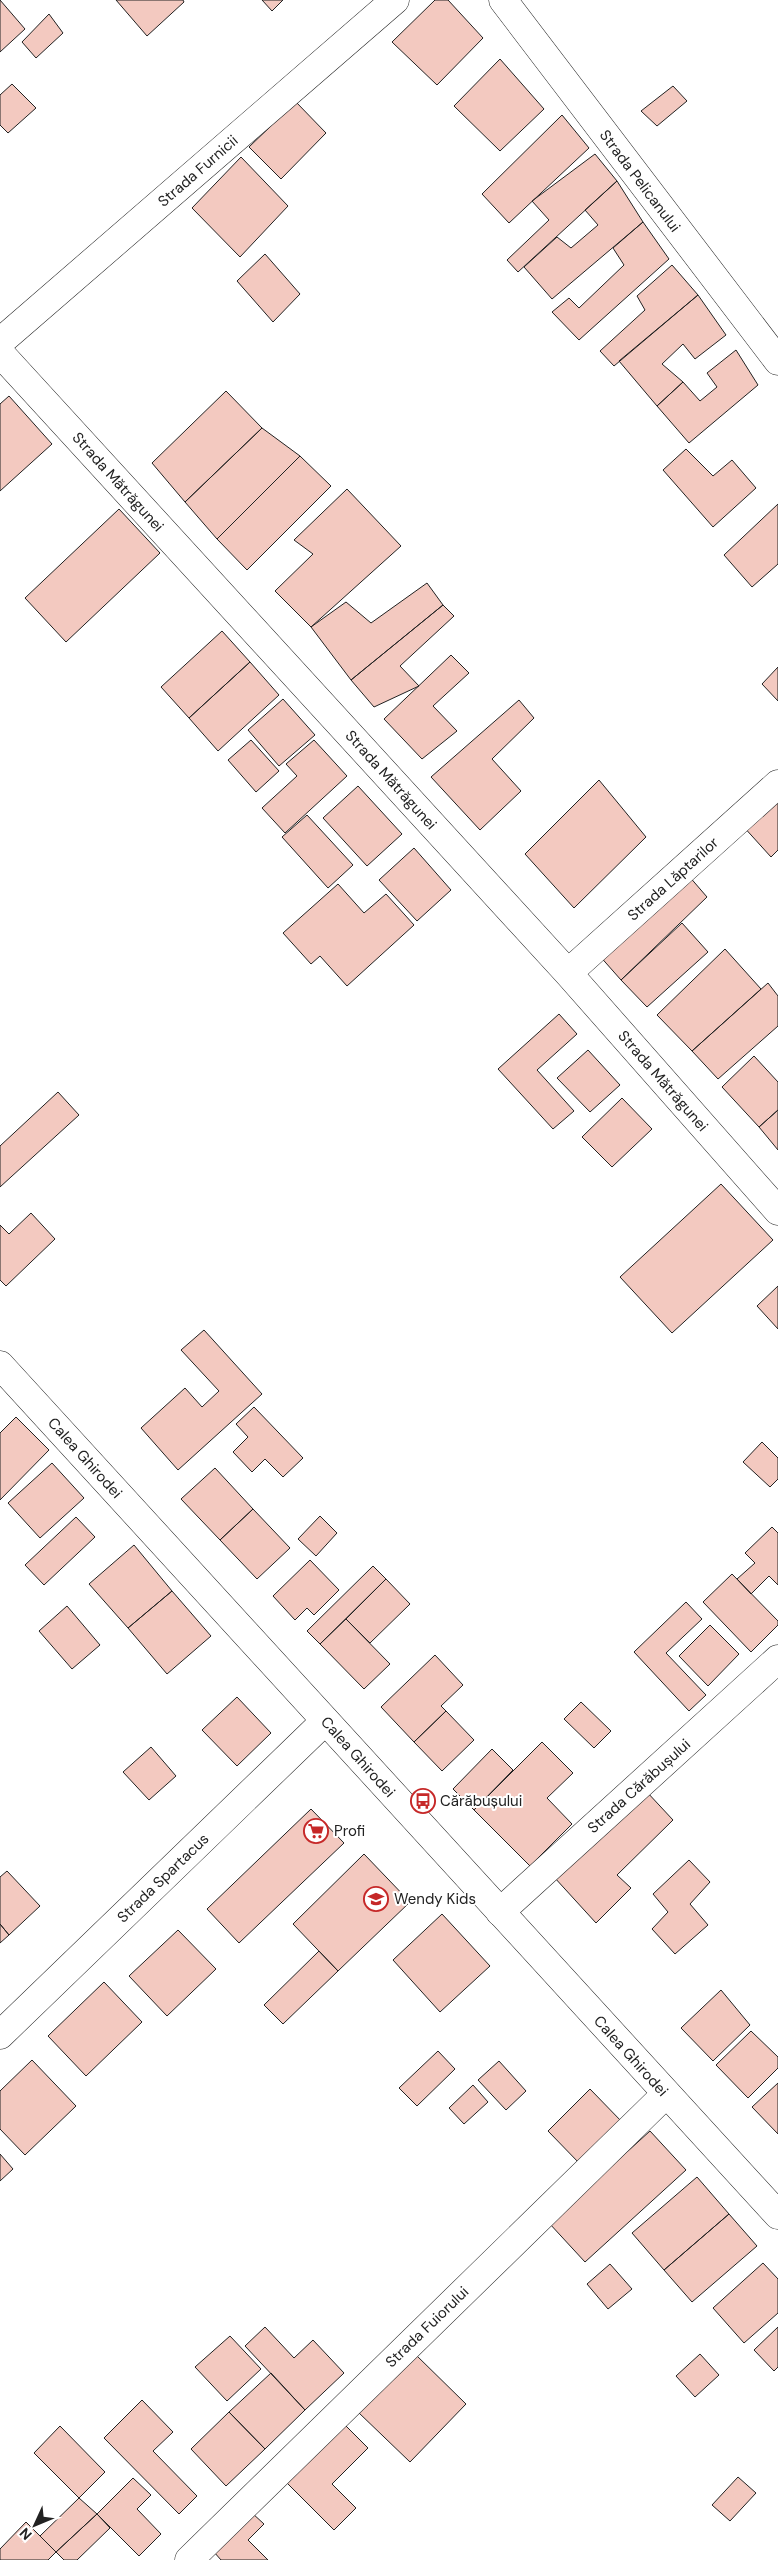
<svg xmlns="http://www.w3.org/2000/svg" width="778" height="2560" viewBox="0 0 778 2560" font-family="'DM Sans',sans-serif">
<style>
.building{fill:#f3c9c0;stroke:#222}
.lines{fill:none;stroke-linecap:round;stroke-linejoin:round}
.street-casing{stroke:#222;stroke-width:29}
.secondary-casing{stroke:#222;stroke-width:29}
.street{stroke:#fff;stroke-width:28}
.secondary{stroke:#fff;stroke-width:28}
.labels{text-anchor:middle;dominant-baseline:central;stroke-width:4;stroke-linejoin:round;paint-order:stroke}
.street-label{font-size:15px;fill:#222;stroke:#fff}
.poi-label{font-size:15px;fill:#222;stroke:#fff;text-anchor:start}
</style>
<rect width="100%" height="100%" fill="#fff"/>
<path class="building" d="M 0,0 L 25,29 L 0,52 Z
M 116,0 L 183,0 L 184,2 L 147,36 Z
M 262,0 L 283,0 L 272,11 Z
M 435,0 L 448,0 L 483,38 L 437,85 L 392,42 Z
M 49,14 L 63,33 L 36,58 L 22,42 Z
M 500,59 L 544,109 L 500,151 L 454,106 Z
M 12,84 L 36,108 L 8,133 L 0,125 L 0,95 Z
M 673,86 L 687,101 L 657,126 L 641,111 Z
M 296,102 L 326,133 L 281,179 L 249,147 Z
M 562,115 L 589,148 L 509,223 L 482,194 Z
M 595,154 L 617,181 L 518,272 L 507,260 L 549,220 L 532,201 Z
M 241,157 L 288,206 L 240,257 L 192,208 Z
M 617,181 L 643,222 L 552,299 L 524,267 L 557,237 L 571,248 L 598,225 L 585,210 Z
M 643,222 L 669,259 L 579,340 L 552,312 L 569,298 L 579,308 L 624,265 L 613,248 Z
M 265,254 L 300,294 L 273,322 L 237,281 Z
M 672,265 L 698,295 L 614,366 L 600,351 L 645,310 L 637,296 Z
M 698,295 L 726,335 L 695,359 L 683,344 L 662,364 L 683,382 L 657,406 L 619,361 Z
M 736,350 L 758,385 L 689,443 L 657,406 L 683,382 L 700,401 L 717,387 L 707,373 Z
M 226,391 L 262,428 L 185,502 L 152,463 Z
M 9,396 L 52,444 L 0,491 L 0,404 Z
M 262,428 L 300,456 L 217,539 L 185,502 Z
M 686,449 L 713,476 L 732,460 L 756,488 L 713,527 L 663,470 Z
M 300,456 L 331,486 L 247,570 L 217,539 Z
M 347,489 L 401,546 L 311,627 L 275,591 L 313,554 L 294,540 Z
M 778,504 L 778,564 L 752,587 L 724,555 Z
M 119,509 L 160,553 L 66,642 L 25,598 Z
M 427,583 L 443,605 L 351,680 L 311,627 L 346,602 L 371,623 Z
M 443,605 L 454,616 L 400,666 L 419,686 L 374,707 L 351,680 Z
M 222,631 L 250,662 L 189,718 L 161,687 Z
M 451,655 L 469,673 L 433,706 L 457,731 L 422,759 L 384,719 Z
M 250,662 L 279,695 L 218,751 L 189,718 Z
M 778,667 L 778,701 L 762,684 Z
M 283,699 L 315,735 L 279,766 L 248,730 Z
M 519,700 L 534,718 L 492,759 L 521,791 L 480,830 L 431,777 Z
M 251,740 L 279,771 L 256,792 L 228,760 Z
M 314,740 L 347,776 L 285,833 L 262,808 L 297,776 L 286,764 Z
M 599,780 L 646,837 L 574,908 L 525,854 Z
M 358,786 L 402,834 L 367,866 L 323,818 Z
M 778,796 L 778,850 L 771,857 L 742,825 Z
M 307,815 L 353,865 L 328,888 L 282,837 Z
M 414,848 L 451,890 L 417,921 L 379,880 Z
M 688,875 L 707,897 L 621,980 L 598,954 Z
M 338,884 L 364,913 L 386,894 L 414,925 L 347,986 L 320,956 L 311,964 L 283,933 Z
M 682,923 L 708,952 L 647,1007 L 621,980 Z
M 725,949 L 761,989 L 692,1051 L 657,1015 Z
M 768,983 L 778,996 L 778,1026 L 718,1079 L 692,1051 Z
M 559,1014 L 577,1034 L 537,1070 L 574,1111 L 553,1129 L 498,1069 Z
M 588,1050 L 620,1085 L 590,1112 L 557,1078 Z
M 754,1056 L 778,1082 L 778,1110 L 759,1127 L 722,1087 Z
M 58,1092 L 79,1115 L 0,1187 L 0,1146 Z
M 622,1098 L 652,1129 L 612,1167 L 582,1137 Z
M 778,1110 L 778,1150 L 759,1127 Z
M 721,1184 L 773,1240 L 672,1333 L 620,1277 Z
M 31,1213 L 55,1239 L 6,1286 L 0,1280 L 0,1225 L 9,1234 Z
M 778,1286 L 778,1329 L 757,1306 Z
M 204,1330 L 262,1394 L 178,1470 L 141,1428 L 185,1388 L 202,1407 L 219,1391 L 181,1350 Z
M 254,1407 L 303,1458 L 283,1477 L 265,1459 L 252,1472 L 233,1452 L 248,1437 L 236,1424 Z
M 16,1417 L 49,1450 L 0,1500 L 0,1433 Z
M 762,1442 L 778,1458 L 778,1479 L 770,1487 L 743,1462 Z
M 52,1463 L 84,1498 L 40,1538 L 8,1503 Z
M 215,1468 L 253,1509 L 220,1540 L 181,1499 Z
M 253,1509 L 290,1548 L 257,1579 L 220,1540 Z
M 320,1516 L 337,1533 L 316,1556 L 298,1539 Z
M 76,1517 L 95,1537 L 44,1585 L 25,1565 Z
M 772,1527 L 778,1533 L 778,1585 L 769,1576 L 751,1594 L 737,1579 L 755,1563 L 745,1553 Z
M 134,1545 L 172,1591 L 128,1628 L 89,1584 Z
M 310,1560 L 339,1590 L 314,1615 L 307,1608 L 295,1620 L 273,1596 Z
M 373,1566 L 386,1579 L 320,1644 L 307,1631 Z
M 732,1574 L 778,1621 L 778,1625 L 751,1652 L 703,1602 Z
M 386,1579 L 410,1604 L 370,1643 L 346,1619 Z
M 172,1591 L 211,1636 L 167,1674 L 128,1628 Z
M 686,1602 L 702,1619 L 666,1653 L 706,1695 L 689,1711 L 634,1652 Z
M 67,1606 L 100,1645 L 72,1669 L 39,1631 Z
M 346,1619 L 390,1664 L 364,1689 L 320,1644 Z
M 710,1625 L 739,1654 L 708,1686 L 679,1656 Z
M 435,1655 L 463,1685 L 441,1706 L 446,1711 L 414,1742 L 381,1707 Z
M 237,1697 L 271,1733 L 237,1766 L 202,1730 Z
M 581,1702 L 611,1731 L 594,1748 L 564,1719 Z
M 446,1711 L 474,1740 L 442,1771 L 414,1742 Z
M 542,1742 L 573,1773 L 547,1798 L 572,1824 L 530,1866 L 474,1810 Z
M 151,1747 L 176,1776 L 149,1800 L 123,1772 Z
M 492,1749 L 513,1770 L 474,1810 L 453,1789 Z
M 646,1791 L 673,1820 L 617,1875 L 631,1888 L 596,1923 L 554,1877 Z
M 311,1809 L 344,1843 L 239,1943 L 207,1909 Z
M 364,1854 L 410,1902 L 338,1971 L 293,1924 Z
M 689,1860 L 710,1882 L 690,1904 L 708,1925 L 675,1954 L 652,1929 L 668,1912 L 653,1894 Z
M 7,1871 L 40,1906 L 9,1935 L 0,1924 L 0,1877 Z
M 442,1914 L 490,1966 L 440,2012 L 393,1960 Z
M 0,1924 L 9,1935 L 0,1943 Z
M 178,1930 L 216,1969 L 167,2016 L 129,1976 Z
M 319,1951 L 338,1971 L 283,2024 L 264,2005 Z
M 104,1982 L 142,2022 L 86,2076 L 48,2036 Z
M 721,1990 L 750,2025 L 713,2061 L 681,2028 Z
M 751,2031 L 778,2057 L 778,2068 L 748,2098 L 716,2065 Z
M 438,2051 L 455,2069 L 417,2106 L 399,2088 Z
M 32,2060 L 76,2106 L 25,2155 L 0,2129 L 0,2091 Z
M 499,2061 L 526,2091 L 506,2110 L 478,2080 Z
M 778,2083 L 778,2134 L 752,2107 Z
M 473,2085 L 488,2102 L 464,2124 L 449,2108 Z
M 590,2089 L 623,2123 L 581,2165 L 548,2131 Z
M 650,2131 L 686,2170 L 585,2262 L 549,2223 Z
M 0,2154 L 13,2169 L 0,2181 Z
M 697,2177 L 729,2214 L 664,2270 L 632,2233 Z
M 729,2214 L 757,2246 L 692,2302 L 664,2270 Z
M 763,2263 L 778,2279 L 778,2313 L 744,2343 L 713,2308 Z
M 610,2264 L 632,2289 L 608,2309 L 587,2284 Z
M 265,2327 L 294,2358 L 313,2340 L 344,2373 L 305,2410 L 245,2346 Z
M 778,2327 L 778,2367 L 774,2371 L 754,2350 Z
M 230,2336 L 261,2369 L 227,2401 L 195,2367 Z
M 415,2354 L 466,2404 L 410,2462 L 358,2412 Z
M 700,2354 L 719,2375 L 695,2397 L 676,2376 Z
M 271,2373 L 305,2410 L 265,2449 L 229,2412 Z
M 142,2400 L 173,2432 L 153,2451 L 197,2496 L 179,2514 L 104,2438 Z
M 229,2412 L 265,2449 L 226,2486 L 191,2449 Z
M 344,2424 L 368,2448 L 332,2484 L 356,2508 L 334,2530 L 286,2482 Z
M 60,2426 L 105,2472 L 79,2498 L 34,2453 Z
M 738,2477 L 756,2493 L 730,2521 L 712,2505 Z
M 133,2478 L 151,2495 L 137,2509 L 161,2534 L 139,2556 L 97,2514 Z
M 79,2498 L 97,2514 L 56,2552 L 40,2536 Z
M 252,2513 L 264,2524 L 248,2540 L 268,2560 L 221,2560 L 214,2552 Z
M 97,2514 L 110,2528 L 77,2560 L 64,2560 L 56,2552 Z
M 26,2522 L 56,2552 L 48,2560 L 0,2560 L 0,2549 Z"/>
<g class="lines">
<defs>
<path id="street" d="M 503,0 L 778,361
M 0,342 L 395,0
M 0,353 L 568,973 L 778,1211
M 568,973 L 778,784
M 500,1912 L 778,1659
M 0,2035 L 325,1721
M 189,2560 L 666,2094"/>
<path id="secondary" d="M 0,1365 L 778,2215"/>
</defs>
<use href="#street" class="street-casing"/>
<use href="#secondary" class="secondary-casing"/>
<use href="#street" class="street"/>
<use href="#secondary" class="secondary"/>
</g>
<defs>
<symbol id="bus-ring" viewBox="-11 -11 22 22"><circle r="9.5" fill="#fff" stroke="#c62828" stroke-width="1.5"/><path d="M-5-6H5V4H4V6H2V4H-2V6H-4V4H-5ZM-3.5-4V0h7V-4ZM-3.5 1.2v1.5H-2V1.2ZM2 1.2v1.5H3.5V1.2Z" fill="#c62828"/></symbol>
<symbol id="supermarket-ring" viewBox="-11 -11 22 22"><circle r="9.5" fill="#fff" stroke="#c62828" stroke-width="1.5"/><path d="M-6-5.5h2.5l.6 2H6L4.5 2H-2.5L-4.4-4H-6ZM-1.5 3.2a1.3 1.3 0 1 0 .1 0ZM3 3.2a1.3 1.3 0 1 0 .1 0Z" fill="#c62828"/></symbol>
<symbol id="school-ring" viewBox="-11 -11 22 22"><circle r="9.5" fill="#fff" stroke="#c62828" stroke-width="1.5"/><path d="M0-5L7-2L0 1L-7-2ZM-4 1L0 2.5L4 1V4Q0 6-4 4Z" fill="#c62828"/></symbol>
</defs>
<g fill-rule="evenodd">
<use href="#bus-ring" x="409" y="1787" width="28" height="28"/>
<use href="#supermarket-ring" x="302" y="1817" width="28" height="28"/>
<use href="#school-ring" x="362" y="1885" width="28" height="28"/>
</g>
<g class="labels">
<g class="street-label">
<text transform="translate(198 171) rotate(-41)">Strada Furnicii</text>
<text transform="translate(640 181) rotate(53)">Strada Pelicanului</text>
<text transform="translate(118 482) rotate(48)">Strada Mătrăgunei</text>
<text transform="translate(391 780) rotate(48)">Strada Mătrăgunei</text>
<text transform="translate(673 879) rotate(-42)">Strada Lăptarilor</text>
<text transform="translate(663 1081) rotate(49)">Strada Mătrăgunei</text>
<text transform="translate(85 1458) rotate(48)">Calea Ghirodei</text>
<text transform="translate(358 1757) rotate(48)">Calea Ghirodei</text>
<text transform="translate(639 1786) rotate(-42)">Strada Cărăbușului</text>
<text transform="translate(163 1878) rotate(-44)">Strada Spartacus</text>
<text transform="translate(631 2056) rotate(48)">Calea Ghirodei</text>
<text transform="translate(427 2327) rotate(-44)">Strada Fuiorului</text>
</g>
<g class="poi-label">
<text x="440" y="1801">Cărăbușului</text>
<text x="334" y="1831">Profi</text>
<text x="394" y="1899">Wendy Kids</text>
</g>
</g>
<g transform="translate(35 2525) rotate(226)" stroke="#ffffff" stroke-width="4" paint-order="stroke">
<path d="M0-4L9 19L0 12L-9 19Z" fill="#222222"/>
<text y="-8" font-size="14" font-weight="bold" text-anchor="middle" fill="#222222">N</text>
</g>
</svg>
